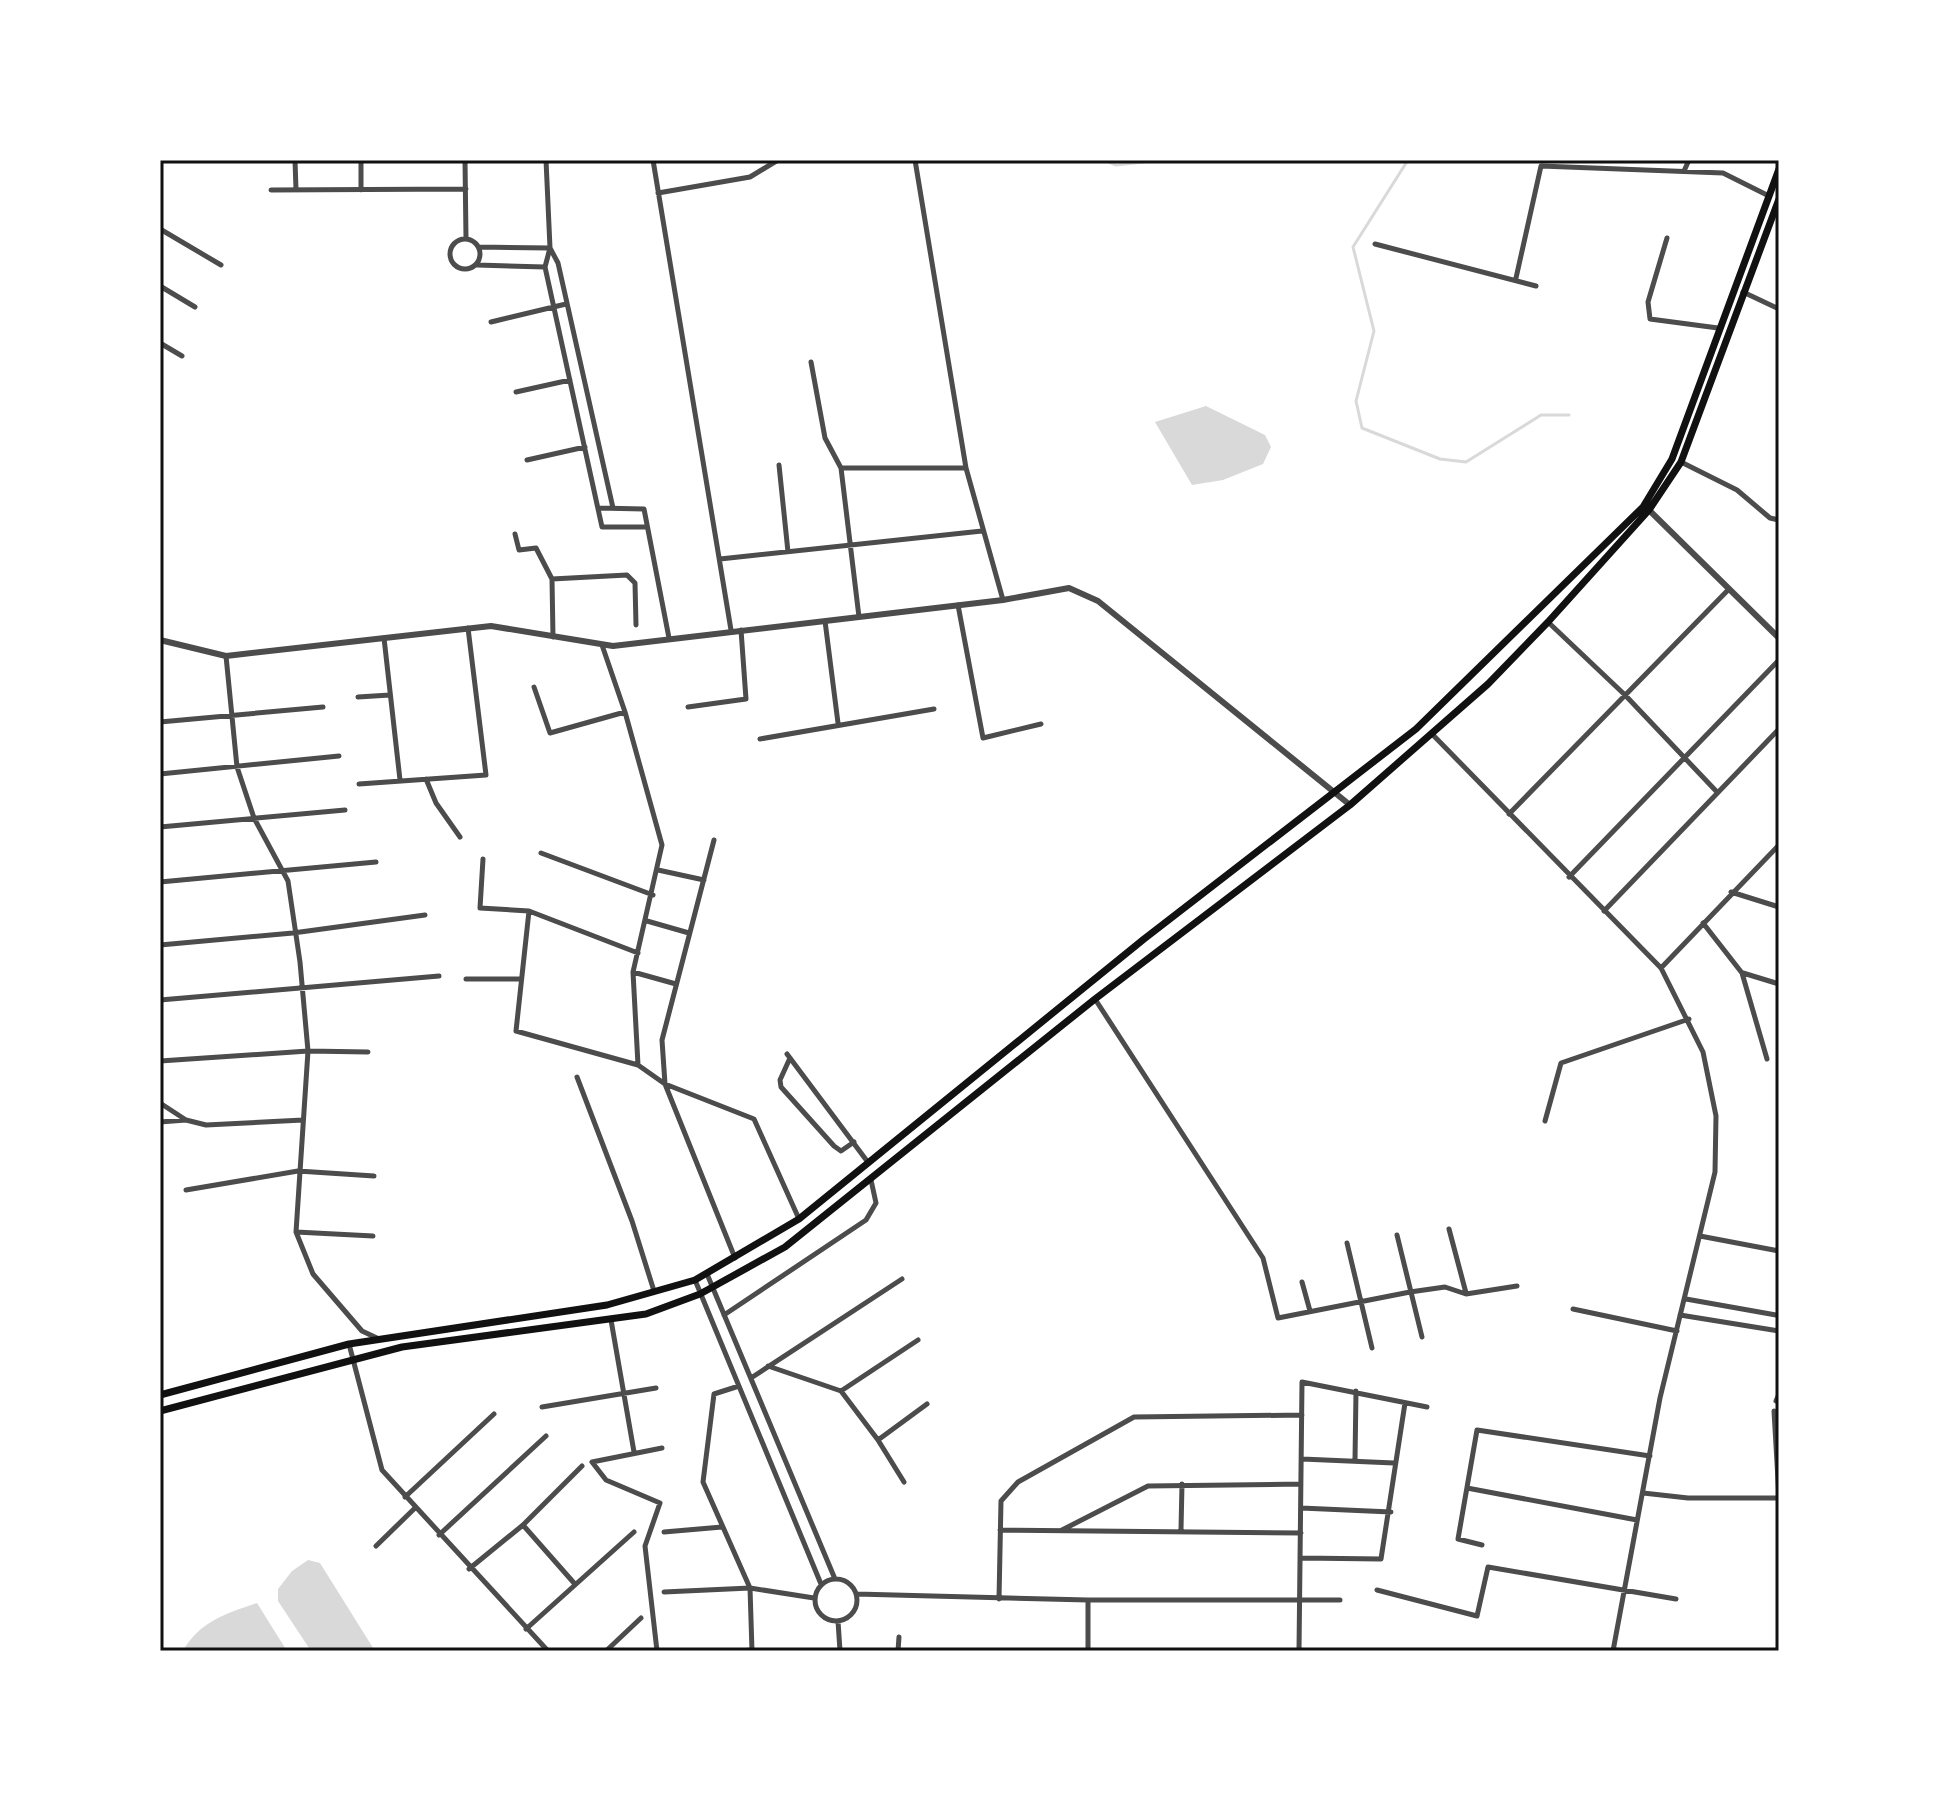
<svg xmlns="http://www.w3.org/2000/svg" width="1939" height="1811" viewBox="0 0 1939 1811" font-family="'Roboto Serif',serif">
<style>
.water{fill:#d9d9d9}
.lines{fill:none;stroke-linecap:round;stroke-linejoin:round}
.stream{stroke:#d9d9d9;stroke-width:3}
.minor{stroke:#4c4c4c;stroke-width:5}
.tertiary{stroke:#4c4c4c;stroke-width:6}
.secondary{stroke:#111;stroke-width:7}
.neatline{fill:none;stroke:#111;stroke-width:3}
</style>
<rect width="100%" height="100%" fill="#fff"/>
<path class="water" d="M 1206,406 L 1265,435 L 1271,447 L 1263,464 L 1223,480 L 1192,485 L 1155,422 Z
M 308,1560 L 320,1563 L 375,1651 L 311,1651 L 278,1601 L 278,1589 L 292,1571 Z
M 257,1603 L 287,1651 L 183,1651 C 200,1621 226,1614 257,1603 Z"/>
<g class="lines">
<path class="stream" d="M 1104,160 L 1116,165 L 1160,160
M 1408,160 L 1353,247 L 1374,331 L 1356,401 L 1362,428 L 1440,459 L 1466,462 L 1541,415 L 1569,415"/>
<path class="minor" d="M 295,160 L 296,190
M 361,160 L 361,190
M 465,160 L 466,239
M 546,160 L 550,248 L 545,267 L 602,527 L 647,527
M 653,160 L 731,630
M 915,160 L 966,468 L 1003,600
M 1684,171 L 1689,160
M 271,190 L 466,189
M 658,193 L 750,177 L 778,160
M 160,229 L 221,265
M 1667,238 L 1648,302 L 1650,319 L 1718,328
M450 254a15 15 0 1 1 30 0a15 15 0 1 1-30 0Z
M 1375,244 L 1536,286
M 479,247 L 550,248 L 558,263 L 613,508
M 477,265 L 545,267
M 1516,278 L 1541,166 L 1723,173 L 1767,195
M 160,286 L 195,307
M 1743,292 L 1779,309
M 491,322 L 566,304
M 160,343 L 182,356
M 811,362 L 825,438 L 841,468 L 859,617
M 516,392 L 570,380
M 527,460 L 585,447
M 1681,462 L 1737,490 L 1770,518 L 1779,520
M 779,465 L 788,552
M 841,468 L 966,468
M 598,508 L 644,509 L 669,638
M 515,534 L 519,550 L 536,548 L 552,579 L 553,637
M 720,559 L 982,531
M 552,579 L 627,575 L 635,583 L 636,625
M 958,605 L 983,738 L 1041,724
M 825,621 L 838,723
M 1548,622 L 1625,695 L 1717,792
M 384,638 L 400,780
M 602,645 L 625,712 L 662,845 L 633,972 L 638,1065
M 226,656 L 237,767 L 254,818 L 288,881 L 300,962 L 308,1051 L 296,1232 L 313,1274 L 362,1331 L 377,1338
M 534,687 L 550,733 L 625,712
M 358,697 L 390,695
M 688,707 L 746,699 L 741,630
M 160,722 L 323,707
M 1432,734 L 1661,968 L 1703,1052 L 1716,1116 L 1715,1172 L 1660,1398 L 1613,1651
M 760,739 L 934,709
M 160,774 L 339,756
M 426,779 L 436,803 L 460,837
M 359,784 L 486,775 L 468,628
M 1509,814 L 1729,589
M 160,827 L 345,810
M 714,840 L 662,1040 L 665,1084 L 735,1258
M 541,853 L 653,895
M 483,859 L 480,908 L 529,911 L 638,953
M 658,870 L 704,880
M 1569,877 L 1779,660
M 160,882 L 376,862
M 1731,892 L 1779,907
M 529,911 L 516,1031 L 638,1065 L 665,1084 L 754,1119 L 799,1219
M 1604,911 L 1779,729
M 647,921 L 689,933
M 1703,923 L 1742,973 L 1767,1059
M 160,945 L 293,933 L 425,915
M 1661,968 L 1779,845
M 633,972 L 676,984
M 1743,973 L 1779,984
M 466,979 L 520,979
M 1095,999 L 1263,1258 L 1278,1318 L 1410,1292 L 1445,1287 L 1466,1294 L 1517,1286
M 160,1000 L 439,976
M 787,1054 L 867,1161
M 790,1058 L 780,1080 L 781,1087 L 834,1146 L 841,1151 L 854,1142
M 160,1061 L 308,1051 L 368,1052
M 577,1077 L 632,1221 L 654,1291
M 160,1103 L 186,1120
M 1545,1121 L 1561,1063 L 1689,1019
M 160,1122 L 186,1120 L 206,1125 L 303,1120
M 186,1190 L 298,1171 L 374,1176
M 1449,1229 L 1466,1293
M 296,1232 L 373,1236
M 1397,1235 L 1422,1337
M 1700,1236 L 1779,1251
M 1347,1243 L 1372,1348
M 707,1274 L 835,1579
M 695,1280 L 821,1584
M 1302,1282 L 1310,1311
M 1686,1299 L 1776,1315
M 1573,1309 L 1677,1331
M 724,1315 L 866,1220 L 876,1203 L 871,1180
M 1680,1315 L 1779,1331
M 611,1320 L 634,1452
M 349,1344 L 382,1470 L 548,1651
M 768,1366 L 841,1391 L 878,1440 L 904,1482
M 751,1378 L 902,1279
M 739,1386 L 714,1394 L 703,1482 L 750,1588 L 752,1651
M 841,1391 L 918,1340
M 1779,1394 L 1776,1401 L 1779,1402
M 542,1407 L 656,1388
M 1774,1411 L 1779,1497
M 878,1440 L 927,1404
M 1302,1459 L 1394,1463
M 1355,1460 L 1356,1391
M 1467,1488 L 1637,1520
M 1643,1493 L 1688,1498 L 1779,1498
M 405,1497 L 494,1414
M 1301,1508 L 1391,1512
M 523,1525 L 574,1583
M 1000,1530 L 1301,1533
M 1062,1530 L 1148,1486 L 1301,1484
M 1181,1530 L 1182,1484
M 664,1532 L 722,1527
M 439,1535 L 546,1436
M 1482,1545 L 1458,1539 L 1477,1430 L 1650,1456
M 376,1546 L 415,1508
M 1301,1558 L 1381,1559 L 1405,1403
M 469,1569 L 523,1525 L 582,1466
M815 1600a21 21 0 1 1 42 0a21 21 0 1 1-42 0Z
M 1377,1590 L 1477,1616 L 1488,1567 L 1676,1599
M 664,1592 L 750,1588 L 814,1598
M 856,1594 L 1088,1600 L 1340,1600
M 999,1599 L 1001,1501 L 1018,1482 L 1134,1417 L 1302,1415
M 838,1621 L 840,1651
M 526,1629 L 634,1532
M 1614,1650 L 1626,1651
M 606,1651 L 641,1618
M 657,1651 L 645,1546 L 660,1503 L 606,1480 L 592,1462 L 662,1448
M 740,1651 L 752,1650
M 898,1651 L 899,1637
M 1088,1651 L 1088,1600
M 1299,1651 L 1302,1382 L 1427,1407"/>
<path class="tertiary" d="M 1649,510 L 1779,638
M 160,640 L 226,656 L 491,626 L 613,646 L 1003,600 L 1069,588 L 1098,601 L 1350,805"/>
<path class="secondary" d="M 160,1395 L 349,1344 L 607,1305 L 695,1280 L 799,1219 L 1144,939 L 1416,729 L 1643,507 L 1672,459 L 1779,169
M 160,1411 L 402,1347 L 646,1314 L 700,1294 L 785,1247 L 1095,999 L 1350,805 L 1488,684 L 1548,622 L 1649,510 L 1681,462 L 1779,199"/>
</g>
<rect width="1939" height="1811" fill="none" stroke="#ffffff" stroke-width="324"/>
<rect x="162" y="162" width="1615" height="1487" class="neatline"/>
</svg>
